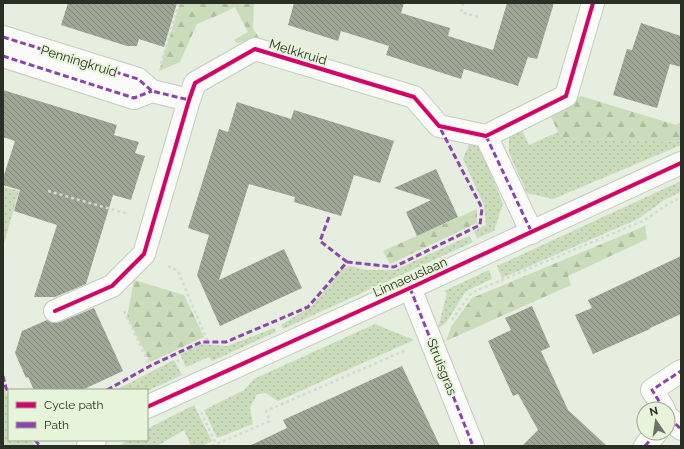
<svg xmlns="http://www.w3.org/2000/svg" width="684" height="449" viewBox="0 0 684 449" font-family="Raleway,sans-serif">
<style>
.grass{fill:url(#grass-dots)}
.forest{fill:url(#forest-firs)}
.building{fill:url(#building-back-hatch)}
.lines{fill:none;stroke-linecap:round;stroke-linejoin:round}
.minor-casing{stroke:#c5cbbf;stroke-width:24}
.tertiary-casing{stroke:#c5cbbf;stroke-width:24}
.path{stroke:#d6d8d4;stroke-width:2.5;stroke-dasharray:3 3;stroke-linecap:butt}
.minor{stroke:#fbfcfa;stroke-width:22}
.tertiary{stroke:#fbfcfa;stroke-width:22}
.quiet{stroke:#8e44ad;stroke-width:3;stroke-dasharray:6 3;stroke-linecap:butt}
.cycleway-casing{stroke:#e6f4d9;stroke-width:6}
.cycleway{stroke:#d6006c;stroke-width:4}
.labels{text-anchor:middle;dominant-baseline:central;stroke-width:4;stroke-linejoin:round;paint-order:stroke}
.street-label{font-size:13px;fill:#2a2f25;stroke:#e6f4d9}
</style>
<defs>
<pattern id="grass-dots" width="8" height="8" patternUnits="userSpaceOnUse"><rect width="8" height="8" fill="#cadcba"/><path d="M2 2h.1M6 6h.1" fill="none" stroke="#aebda0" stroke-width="1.8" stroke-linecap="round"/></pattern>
<pattern id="forest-firs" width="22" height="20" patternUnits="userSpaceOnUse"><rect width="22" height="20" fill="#cadcba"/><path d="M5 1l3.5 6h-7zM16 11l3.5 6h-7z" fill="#aebda0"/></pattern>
<pattern id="building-back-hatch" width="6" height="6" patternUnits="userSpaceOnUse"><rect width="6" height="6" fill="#9ea696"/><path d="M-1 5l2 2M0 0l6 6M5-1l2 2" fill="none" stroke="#81887a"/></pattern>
</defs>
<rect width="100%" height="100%" fill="#e6eedf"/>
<path class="grass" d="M 522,130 L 529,145 L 558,132 L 562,138 L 681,142 L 681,145 L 553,199 L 527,193 L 509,153 L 509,136 Z
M 469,144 L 480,146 L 503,204 L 494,231 L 477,238 L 474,231 L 486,225 L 484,205 L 463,159 Z
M 681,181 L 681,192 L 664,200 L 638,219 L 502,278 L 497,266 Z
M 3,187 L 19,191 L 3,247 Z
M 469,236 L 473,242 L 283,329 L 281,325 L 311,307 L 341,270 L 350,266 L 366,270 L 395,270 Z
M 489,270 L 492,279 L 466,291 L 446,323 L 438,328 L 447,293 L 444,291 Z
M 375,324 L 414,340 L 278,401 L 266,393 L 257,394 L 250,408 L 253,424 L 217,438 L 204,410 L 244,390 L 254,379 Z
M 274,328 L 276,332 L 212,361 L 209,357 L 186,367 L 180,354 L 200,344 L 227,346 Z
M 174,360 L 182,375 L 147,391 L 147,390 L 116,390 Z
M 3,385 L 9,400 L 9,440 L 31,440 L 36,446 L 3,446 Z
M 194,405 L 212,441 L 202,446 L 191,446 L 184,430 L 157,446 L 119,446 L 127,440 L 147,440 L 147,429 Z"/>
<path class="forest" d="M 180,3 L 254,3 L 253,29 L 260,39 L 237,43 L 234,40 L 248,32 L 235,7 L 221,14 L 197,24 L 180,62 L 159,71 Z
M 581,96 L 676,125 L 681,122 L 681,142 L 562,138 L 558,132 L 551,117 Z
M 477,209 L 477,223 L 390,264 L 383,251 Z
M 645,226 L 647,239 L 568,276 L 571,285 L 446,341 L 451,327 L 472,298 Z
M 134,280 L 184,295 L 204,337 L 150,362 L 127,317 Z"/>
<path class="building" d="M 68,3 L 177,3 L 164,47 L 139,39 L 137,46 L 127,46 L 61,25 Z
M 294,3 L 404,3 L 401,13 L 450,28 L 448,36 L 493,50 L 507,3 L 554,3 L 537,59 L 528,57 L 518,86 L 464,69 L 461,79 L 386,55 L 389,46 L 341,31 L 338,41 L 288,25 Z
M 641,23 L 681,36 L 681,67 L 670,64 L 657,108 L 613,95 L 627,49 L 632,50 Z
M 3,90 L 117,125 L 114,135 L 139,142 L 135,153 L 145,156 L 131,200 L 113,195 L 86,284 L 55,297 L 34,297 L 57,225 L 14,211 L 20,190 L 3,185 L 3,178 L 15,141 L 3,137 Z
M 237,102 L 291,119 L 294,110 L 394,141 L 380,183 L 354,175 L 341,216 L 294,202 L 295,197 L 249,184 L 219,280 L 284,249 L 302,288 L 220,326 L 197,275 L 209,235 L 188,228 L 219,129 L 228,132 Z
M 436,169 L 458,217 L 417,236 L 406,212 L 431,200 L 394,188 Z
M 681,256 L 681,314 L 650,328 L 650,329 L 593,354 L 575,315 L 592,308 L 588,300 Z
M 532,306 L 550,347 L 541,351 L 568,410 L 607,446 L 522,446 L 538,430 L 518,394 L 513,396 L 488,341 L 511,330 L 505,318 Z
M 94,308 L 123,371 L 82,390 L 34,390 L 28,377 L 26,378 L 15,353 L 22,331 L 47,320 L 53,323 L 60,322 Z
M 402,366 L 440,446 L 249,446 L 287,428 L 283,420 Z"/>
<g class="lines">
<defs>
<path id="minor" d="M 3,37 L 138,79 L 152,91 L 189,100
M 3,56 L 134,98 L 152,91
M 486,136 L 532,233
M 410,288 L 473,446
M 55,311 L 112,286 L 144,254 L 189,100 L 195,83 L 255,49 L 414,97 L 439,126 L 486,136 L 566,96 L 593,3
M 664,409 L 652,390 L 681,371
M 669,418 L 681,429
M 645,446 L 656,433"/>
<path id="tertiary" d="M 147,407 L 410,288 L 681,163
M 88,446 L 95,440"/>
</defs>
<use href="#minor" class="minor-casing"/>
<use href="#tertiary" class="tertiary-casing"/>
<path class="path" d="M 463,3 L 461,12 L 478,17
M 161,64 L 179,3
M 48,191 L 128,214
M 168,266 L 178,271 L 208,342
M 124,311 L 150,366
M 452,320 L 471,293 L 645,220 L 668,204 L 681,197
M 175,354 L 179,363
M 201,412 L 216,444
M 212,446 L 270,421 L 266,411 L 406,350"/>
<use href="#minor" class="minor"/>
<use href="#tertiary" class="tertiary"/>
<path class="quiet" d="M 3,37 L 138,79 L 152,91 L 189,100
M 3,56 L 134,98 L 152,91
M 486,136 L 532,233
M 329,217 L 320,241 L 347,262
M 410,288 L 473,446
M 3,376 L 6,388 L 9,393
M 107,390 L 150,366 L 201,342 L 226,342 L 308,307 L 347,262 L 394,267 L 480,225 L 482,208 L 439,126
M 664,409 L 652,390 L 681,371
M 669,418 L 681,429
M 35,440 L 40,446
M 645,446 L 656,433"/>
<defs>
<path id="cycleway" d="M 55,311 L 112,286 L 144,254 L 189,100 L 195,83 L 255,49 L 414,97 L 439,126 L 486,136 L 566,96 L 593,3
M 147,407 L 410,288 L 681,163"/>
</defs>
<use href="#cycleway" class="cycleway-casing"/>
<use href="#cycleway" class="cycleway"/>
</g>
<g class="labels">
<g class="street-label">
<text transform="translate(298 52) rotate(17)">Melkkruid</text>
<text transform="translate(79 61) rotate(17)">Penningkruid</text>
<text transform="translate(410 277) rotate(-24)">Linnaeuslaan</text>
<text transform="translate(442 367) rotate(68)">Struisgras</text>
</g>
</g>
<rect width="684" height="449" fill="none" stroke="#2a2f25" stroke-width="8"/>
<rect x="8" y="389" width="140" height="52" fill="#e6f4d9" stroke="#9ba591"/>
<rect x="16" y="402" width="20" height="6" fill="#d6006c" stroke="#9ba591"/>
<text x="44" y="409" font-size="12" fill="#2a2f25">Cycle path</text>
<rect x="16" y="422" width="20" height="6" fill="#8e44ad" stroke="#9ba591"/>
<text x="44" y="429" font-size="12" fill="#2a2f25">Path</text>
<g transform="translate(656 421) rotate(347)"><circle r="19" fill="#e6f4d9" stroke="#9ba591"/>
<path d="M0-3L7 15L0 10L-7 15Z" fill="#6c7266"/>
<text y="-6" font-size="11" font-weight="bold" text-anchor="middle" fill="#2a2f25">N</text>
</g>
</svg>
